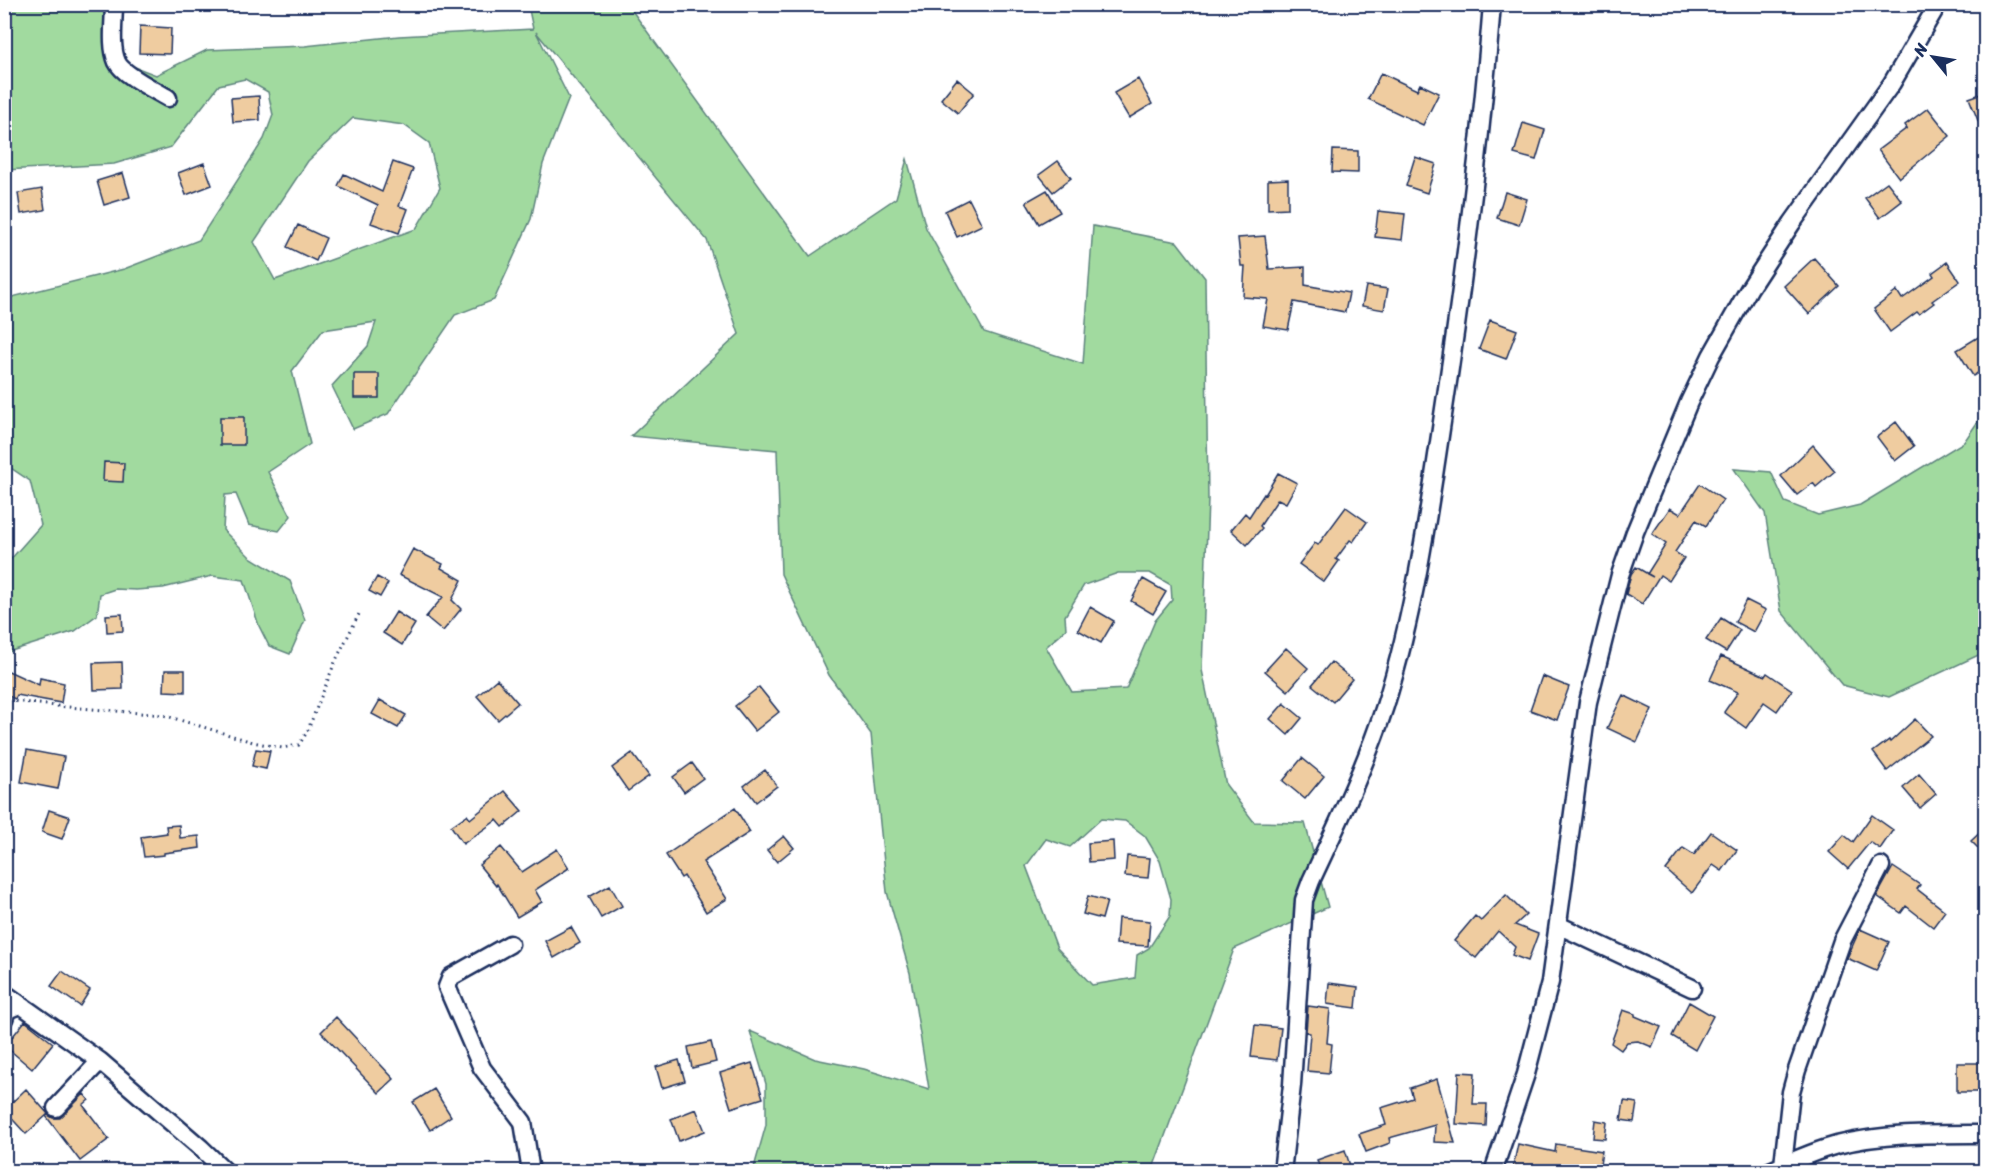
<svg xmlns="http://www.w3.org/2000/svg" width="1990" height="1176" viewBox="0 0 1990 1176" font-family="Sriracha,sans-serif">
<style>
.green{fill:#a1da9f;stroke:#5e847e;stroke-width:1.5;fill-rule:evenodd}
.building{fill:#efcca0;stroke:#1b2f5e;stroke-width:1.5}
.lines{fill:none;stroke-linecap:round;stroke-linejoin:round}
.minor-casing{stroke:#1b2f5e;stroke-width:21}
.path{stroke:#1b2f5e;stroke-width:3;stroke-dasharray:1.5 4.5;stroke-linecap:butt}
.minor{stroke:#fff;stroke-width:16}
</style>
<rect width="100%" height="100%" fill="#fff"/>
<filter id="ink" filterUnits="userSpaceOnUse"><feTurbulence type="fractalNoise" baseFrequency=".0167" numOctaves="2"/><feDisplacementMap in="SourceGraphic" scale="12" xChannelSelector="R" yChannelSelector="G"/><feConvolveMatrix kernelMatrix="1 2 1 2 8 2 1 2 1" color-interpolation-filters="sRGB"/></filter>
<g filter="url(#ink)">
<path class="green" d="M 5,4 L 124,5 L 109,37 L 114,59 L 156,75 L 207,50 L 305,46 L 399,36 L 533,29 L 528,5 L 628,5 L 810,256 L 896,198 L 907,159 L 926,228 L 984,332 L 1083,364 L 1093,226 L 1177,242 L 1205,278 L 1208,499 L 1202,670 L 1226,785 L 1254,822 L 1305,823 L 1328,907 L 1234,949 L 1152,1171 L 901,1172 L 890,1164 L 881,1171 L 753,1171 L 766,1125 L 766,1084 L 750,1031 L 815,1059 L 864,1069 L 929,1089 L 910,973 L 887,892 L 871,734 L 829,675 L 781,574 L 777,450 L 631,436 L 739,334 L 707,240 L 536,32 L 569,98 L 543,164 L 531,219 L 494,300 L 455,315 L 388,414 L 353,429 L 332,386 L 368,346 L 376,322 L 323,330 L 292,371 L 310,444 L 268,472 L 291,516 L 279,531 L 249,525 L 236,494 L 225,495 L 223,530 L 250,557 L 290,581 L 305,620 L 290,654 L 269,646 L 259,626 L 244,580 L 212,576 L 163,588 L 136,590 L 115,589 L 100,594 L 97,615 L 75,631 L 5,653 L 5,560 L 10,560 L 41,525 L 30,481 L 5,464 L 4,299 L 124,269 L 199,240 L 264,139 L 273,115 L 268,92 L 245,79 L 219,85 L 171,147 L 114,164 L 5,170 ZM 353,118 L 404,125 L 429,143 L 440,188 L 416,229 L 275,280 L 254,242 L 308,161 ZM 1118,573 L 1150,573 L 1171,585 L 1172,600 L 1155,621 L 1126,689 L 1072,692 L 1046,647 L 1066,629 L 1065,616 L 1084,585 ZM 1101,819 L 1125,821 L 1145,836 L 1160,861 L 1171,899 L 1170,916 L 1149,948 L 1137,955 L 1135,978 L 1092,985 L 1057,948 L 1026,866 L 1046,839 L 1070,847 Z
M 1985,411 L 1985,652 L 1889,697 L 1842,685 L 1781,611 L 1765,513 L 1734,469 L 1771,472 L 1785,502 L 1818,515 L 1860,505 L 1964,442 Z"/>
<path class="building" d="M 140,26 L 171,28 L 170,54 L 139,53 Z
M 1381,73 L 1417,90 L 1420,84 L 1439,93 L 1423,125 L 1368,99 Z
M 957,79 L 974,93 L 958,113 L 941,99 Z
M 1138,79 L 1152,104 L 1129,118 L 1114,93 Z
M 1986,92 L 1986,138 L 1985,138 L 1969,98 Z
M 259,96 L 260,120 L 233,122 L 231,98 Z
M 1928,108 L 1950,136 L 1899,178 L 1878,150 L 1907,128 L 1905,125 Z
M 1523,123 L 1545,130 L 1536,160 L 1514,154 Z
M 1333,150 L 1358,151 L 1358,173 L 1332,172 Z
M 1415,157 L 1436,164 L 1427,193 L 1406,186 Z
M 1058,161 L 1071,178 L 1053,192 L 1039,175 Z
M 393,162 L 413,169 L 399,206 L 408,209 L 399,233 L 371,223 L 378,205 L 338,186 L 344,174 L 382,192 Z
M 204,163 L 212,185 L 186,195 L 178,173 Z
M 123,173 L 130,197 L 104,205 L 97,181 Z
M 1288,179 L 1288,208 L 1268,209 L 1268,180 Z
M 1887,182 L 1902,201 L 1880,218 L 1865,198 Z
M 42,189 L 45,210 L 21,214 L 18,193 Z
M 1047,190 L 1060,212 L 1039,224 L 1026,202 Z
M 1505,192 L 1527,199 L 1519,225 L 1497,218 Z
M 969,199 L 982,225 L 957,237 L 945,211 Z
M 1378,211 L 1405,214 L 1402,240 L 1375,237 Z
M 298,225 L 326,238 L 316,261 L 287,247 Z
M 1265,236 L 1269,269 L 1305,267 L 1305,285 L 1349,293 L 1345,312 L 1294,302 L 1288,330 L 1263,326 L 1268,299 L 1243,297 L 1245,266 L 1241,266 L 1238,238 Z
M 1814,258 L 1839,286 L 1809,314 L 1784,286 Z
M 1947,262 L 1960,281 L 1932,301 L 1934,303 L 1919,314 L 1917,312 L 1890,332 L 1874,309 L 1897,291 L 1902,299 L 1934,276 L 1932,273 Z
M 1366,286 L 1388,289 L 1384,310 L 1362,306 Z
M 1490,320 L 1517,330 L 1506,359 L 1479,349 Z
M 1980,336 L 1986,346 L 1986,368 L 1973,376 L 1957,350 Z
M 354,374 L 379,374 L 379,398 L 354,398 Z
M 220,417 L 244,417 L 244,445 L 220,445 Z
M 1896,422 L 1914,446 L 1895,461 L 1877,437 Z
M 1813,445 L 1835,471 L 1816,487 L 1813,483 L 1797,495 L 1781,476 Z
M 104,462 L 124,463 L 123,482 L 103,481 Z
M 1278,473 L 1297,483 L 1286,503 L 1278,499 L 1260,526 L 1262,528 L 1247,545 L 1231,530 L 1245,513 L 1249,517 L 1264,494 L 1265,495 Z
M 1700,484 L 1723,500 L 1706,526 L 1696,520 L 1675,552 L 1684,558 L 1669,581 L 1660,575 L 1642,604 L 1626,594 L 1631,574 L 1636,567 L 1653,577 L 1647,574 L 1666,544 L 1652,534 L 1670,508 L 1680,514 Z
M 1346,507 L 1367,522 L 1353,542 L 1350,540 L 1336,559 L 1339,561 L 1324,582 L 1299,564 L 1315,543 L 1318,545 Z
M 413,549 L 443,564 L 441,568 L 462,580 L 452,600 L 461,609 L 443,631 L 426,617 L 443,597 L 399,575 Z
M 377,577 L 388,583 L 380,597 L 369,591 Z
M 1143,579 L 1166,592 L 1153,614 L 1131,601 Z
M 1746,600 L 1766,610 L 1754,632 L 1735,622 Z
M 1090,607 L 1114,621 L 1101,643 L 1078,630 Z
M 396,612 L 415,624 L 402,645 L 383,633 Z
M 122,614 L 123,631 L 107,632 L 106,615 Z
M 1721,618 L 1740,630 L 1726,652 L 1706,640 Z
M 1286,648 L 1308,668 L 1288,691 L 1265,671 Z
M 1721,656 L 1765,676 L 1767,673 L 1792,690 L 1777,711 L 1764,702 L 1746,728 L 1724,712 L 1738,692 L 1710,680 Z
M 122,662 L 123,689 L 94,690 L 93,663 Z
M 1331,662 L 1352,679 L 1333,702 L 1312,685 Z
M 4,669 L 39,685 L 40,678 L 64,683 L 61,703 L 17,695 L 15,699 L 4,694 Z
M 165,670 L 185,670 L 185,692 L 164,691 Z
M 1542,676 L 1569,687 L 1557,720 L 1530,710 Z
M 497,679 L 518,703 L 498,720 L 477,696 Z
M 759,687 L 779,712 L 755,731 L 735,706 Z
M 1623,695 L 1652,709 L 1637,742 L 1607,728 Z
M 380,700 L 406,715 L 398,728 L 372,714 Z
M 1284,703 L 1302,718 L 1288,735 L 1270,719 Z
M 1915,719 L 1931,736 L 1887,771 L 1873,752 L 1889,740 L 1890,742 Z
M 256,749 L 270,751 L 266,769 L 252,766 Z
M 27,750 L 64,757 L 58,789 L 21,782 Z
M 632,753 L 649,776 L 628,791 L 612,768 Z
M 1302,758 L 1324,776 L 1305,799 L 1283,781 Z
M 692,763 L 703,778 L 684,792 L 673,777 Z
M 765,770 L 777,786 L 756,802 L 744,786 Z
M 1919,774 L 1936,794 L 1920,808 L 1903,788 Z
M 505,791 L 522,811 L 503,827 L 497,820 L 463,844 L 451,826 L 467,815 L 470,819 Z
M 735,808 L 750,832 L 703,862 L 727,899 L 706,912 L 684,876 L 681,878 L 666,855 Z
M 49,810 L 70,817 L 62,839 L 42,832 Z
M 1872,815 L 1893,830 L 1880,849 L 1870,842 L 1848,869 L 1829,852 L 1844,835 L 1853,842 Z
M 179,825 L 180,838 L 199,836 L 200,848 L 164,853 L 164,855 L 144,857 L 141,837 L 167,833 L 166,826 Z
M 1986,827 L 1986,856 L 1971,841 Z
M 1711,832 L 1737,850 L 1722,871 L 1713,865 L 1692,893 L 1666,870 L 1683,848 L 1694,855 Z
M 784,836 L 794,848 L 777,862 L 767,850 Z
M 1113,841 L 1114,860 L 1089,862 L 1088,843 Z
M 501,847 L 522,872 L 557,849 L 569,868 L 535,890 L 542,902 L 517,917 L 497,884 L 496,886 L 479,865 Z
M 1127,856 L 1150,858 L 1148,878 L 1125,876 Z
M 1893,867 L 1920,885 L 1917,889 L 1945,911 L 1933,927 L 1906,906 L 1901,913 L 1877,896 Z
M 610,885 L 622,906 L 601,918 L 589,897 Z
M 1506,895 L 1526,915 L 1515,925 L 1538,934 L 1528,961 L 1512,955 L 1515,947 L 1498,931 L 1476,958 L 1454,941 L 1475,916 L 1481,921 Z
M 1088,896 L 1107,901 L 1102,919 L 1083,914 Z
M 1118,918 L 1150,921 L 1148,946 L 1116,944 Z
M 571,927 L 580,943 L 554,958 L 545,941 Z
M 1860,929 L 1889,942 L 1876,971 L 1847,958 Z
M 62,971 L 90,990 L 80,1006 L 51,986 Z
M 1329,983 L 1358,987 L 1356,1008 L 1327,1004 Z
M 1689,1002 L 1713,1016 L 1695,1050 L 1672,1036 Z
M 1308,1006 L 1330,1009 L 1327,1043 L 1332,1044 L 1329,1073 L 1307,1071 L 1310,1033 L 1306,1032 Z
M 1623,1010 L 1635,1014 L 1635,1016 L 1661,1027 L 1652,1047 L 1638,1041 L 1627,1042 L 1621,1050 L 1611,1043 Z
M 336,1017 L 394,1079 L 379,1093 L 321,1032 Z
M 25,1021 L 53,1043 L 32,1069 L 5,1046 Z
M 1255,1025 L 1281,1028 L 1277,1060 L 1251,1057 Z
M 711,1042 L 716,1062 L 692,1068 L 688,1047 Z
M 679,1060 L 685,1081 L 662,1088 L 656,1067 Z
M 752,1063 L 763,1098 L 731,1108 L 720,1073 Z
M 1957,1063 L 1986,1063 L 1986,1092 L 1957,1092 Z
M 1459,1072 L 1475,1073 L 1473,1104 L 1487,1104 L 1486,1126 L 1456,1124 Z
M 1437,1079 L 1455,1143 L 1434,1142 L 1435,1125 L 1389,1138 L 1390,1143 L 1366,1152 L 1359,1134 L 1386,1125 L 1381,1108 L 1413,1098 L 1410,1088 Z
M 26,1089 L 48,1114 L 26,1134 L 4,1110 Z
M 434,1089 L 451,1116 L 430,1130 L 413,1102 Z
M 84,1094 L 89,1100 L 83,1105 L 109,1139 L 80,1161 L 46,1116 L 48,1115 L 53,1118 L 60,1118 Z
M 1624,1101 L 1637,1103 L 1634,1122 L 1621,1120 Z
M 696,1109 L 705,1131 L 679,1141 L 671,1119 Z
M 1595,1120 L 1607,1122 L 1605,1139 L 1593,1138 Z
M 1518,1144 L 1555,1152 L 1556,1144 L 1602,1151 L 1599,1172 L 1512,1172 Z
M 1345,1150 L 1352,1172 L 1321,1172 L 1317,1160 Z"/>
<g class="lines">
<defs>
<path id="minor" d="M 114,4 C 114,22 110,46 117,62 C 123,75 155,90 168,98
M 1558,925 L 1692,988
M 510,944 L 451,977 L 447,987 L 482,1068 L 523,1122 L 531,1172
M 4,993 L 100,1061 L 201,1148 L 226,1172
M 4,1019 L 7,1010 L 19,1005
M 56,1108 L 100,1061
M 1783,1165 L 1791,1092 L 1797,1070 L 1842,941 L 1881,866
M 1282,1172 L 1292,1085 L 1304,900 L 1311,881 C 1338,823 1365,767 1385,706 C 1414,615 1428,517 1442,422 C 1463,284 1481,144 1492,4
M 1493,1172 L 1526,1074 L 1550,982 L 1588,702 L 1620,575 L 1635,532 L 1689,402 L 1711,356 L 1749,289 L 1792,223 L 1892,83 L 1938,4
M 1768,1172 C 1790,1162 1814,1151 1837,1145 C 1883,1133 1938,1134 1986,1134"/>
</defs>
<use href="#minor" class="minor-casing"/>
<path class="path" d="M 4,697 L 13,701 L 56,706 L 163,715 L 253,742 L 282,748 L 299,745 L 307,732 L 335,662 L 360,612"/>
<use href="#minor" class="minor"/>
</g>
</g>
<rect width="1990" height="1176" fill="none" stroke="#fff" stroke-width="24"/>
<rect x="12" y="12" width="1966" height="1152" fill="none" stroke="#1b2f5e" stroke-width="2" filter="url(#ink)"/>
<g transform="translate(1933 57) rotate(300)" stroke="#ffffff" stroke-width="4.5" paint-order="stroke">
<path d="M0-4.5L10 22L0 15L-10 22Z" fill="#1b2f5e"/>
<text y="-9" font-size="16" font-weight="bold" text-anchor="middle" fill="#1b2f5e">N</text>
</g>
</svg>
